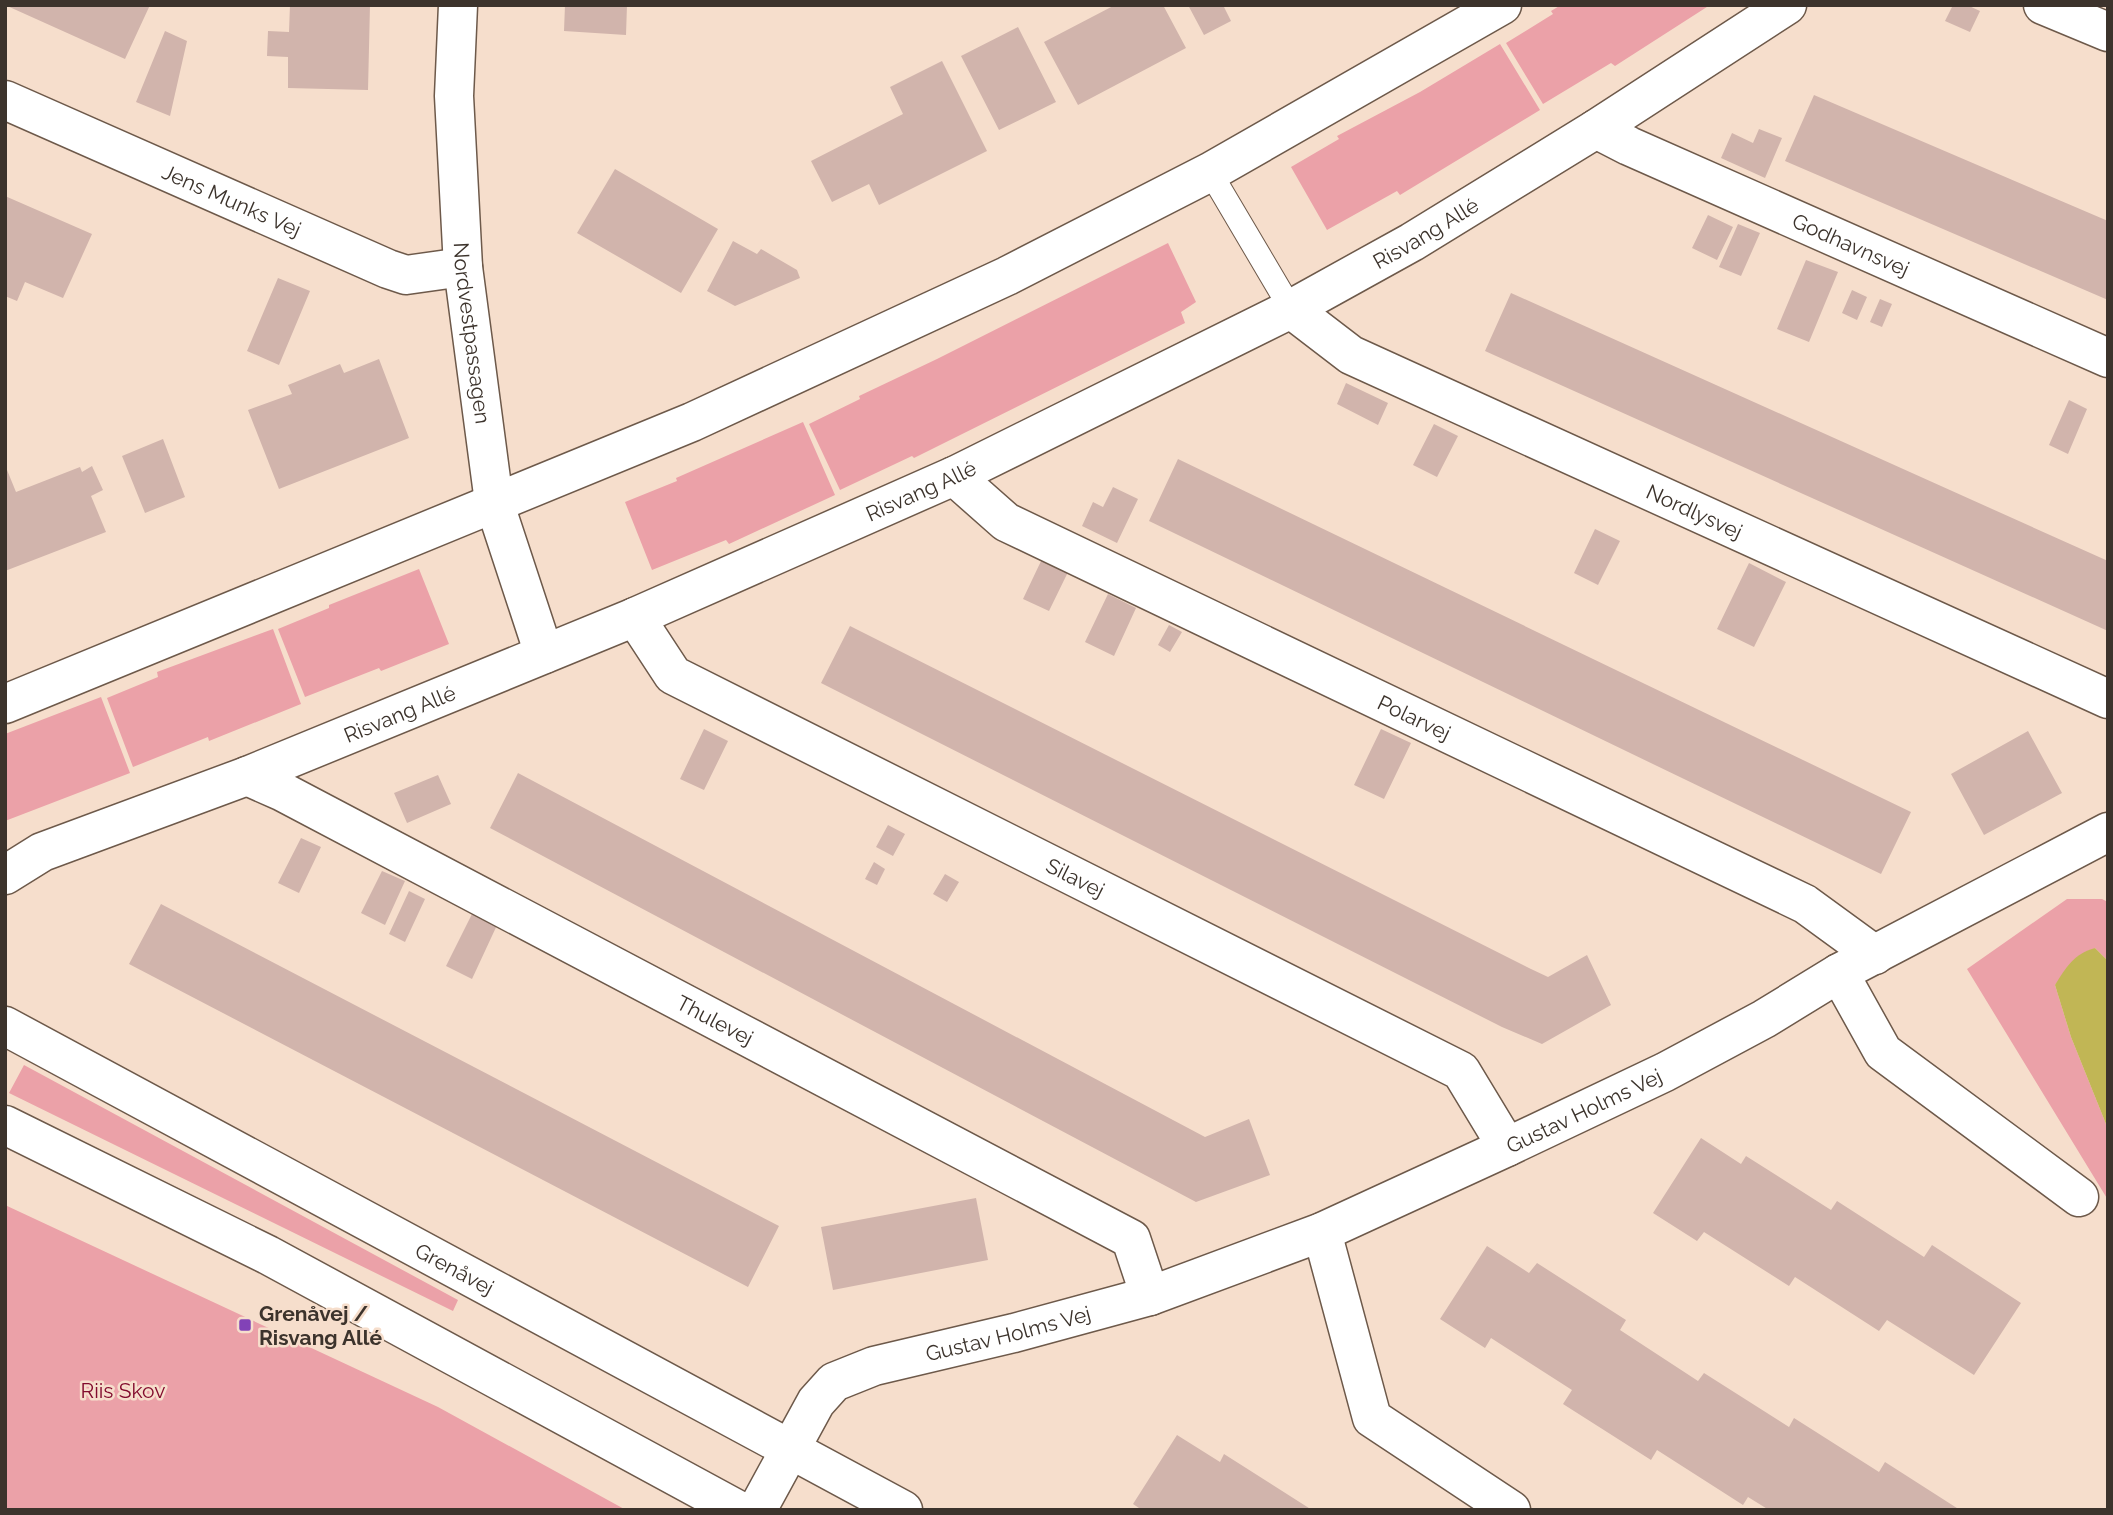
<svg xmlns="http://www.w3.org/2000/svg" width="2113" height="1515" viewBox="0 0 2113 1515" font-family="Raleway,sans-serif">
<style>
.green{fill:#eba1a8}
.water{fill:#c1b655}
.building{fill:#d1b4ac}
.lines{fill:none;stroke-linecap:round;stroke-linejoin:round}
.service-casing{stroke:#6d594a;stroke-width:25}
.minor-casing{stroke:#6d594a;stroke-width:41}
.tertiary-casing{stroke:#6d594a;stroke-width:41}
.service{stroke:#fff;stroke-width:23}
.minor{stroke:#fff;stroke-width:38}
.tertiary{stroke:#fff;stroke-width:38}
.poi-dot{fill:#8242b7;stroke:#f6decc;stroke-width:2.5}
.labels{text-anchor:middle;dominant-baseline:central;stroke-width:5;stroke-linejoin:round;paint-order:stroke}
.street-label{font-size:21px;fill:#3c332c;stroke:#f6decc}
.poi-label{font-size:21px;font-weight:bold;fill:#3c332c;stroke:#f6decc;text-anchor:start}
.park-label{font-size:21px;fill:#820c2e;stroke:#f6decc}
</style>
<rect width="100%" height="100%" fill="#f6decc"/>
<path class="green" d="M 1561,5 L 1710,5 L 1615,66 L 1611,63 L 1543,104 L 1506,43 L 1553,14 L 1551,11 Z
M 1500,44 L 1540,110 L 1400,195 L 1397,191 L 1327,230 L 1291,167 L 1339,139 L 1337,136 L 1420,92 Z
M 1168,243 L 1196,302 L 1181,312 L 1185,323 L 914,458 L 912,456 L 840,490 L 809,424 L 860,399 L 859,396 L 937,359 Z
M 803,422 L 835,495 L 729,544 L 726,540 L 652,570 L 625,502 L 677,481 L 676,478 Z
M 419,569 L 449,644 L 381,671 L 379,668 L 305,697 L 278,629 L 329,608 L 329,605 Z
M 273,629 L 301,704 L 209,741 L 208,737 L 133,767 L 107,698 L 158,677 L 157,672 Z
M 101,697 L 130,773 L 5,821 L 5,734 Z
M 2067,899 L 2102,899 L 2108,902 L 2108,961 L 2095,948 L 2055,985 L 2071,1037 L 2108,1129 L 2108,1200 L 1967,969 Z
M 24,1065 L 458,1300 L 453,1311 L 9,1093 Z
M 5,1205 L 438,1407 L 626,1510 L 5,1510 Z"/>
<path class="water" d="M 2095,948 L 2108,961 L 2108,1129 L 2071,1037 L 2055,985 C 2066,967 2074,954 2095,948 Z"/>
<path class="building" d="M 5,5 L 150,5 L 125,59 Z
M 290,5 L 370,5 L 368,90 L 288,88 L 288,57 L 267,56 L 268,31 L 289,32 Z
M 565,5 L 627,5 L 626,35 L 564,31 Z
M 1115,5 L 1163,5 L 1186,48 L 1078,105 L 1044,42 Z
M 1188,5 L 1223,5 L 1231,21 L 1204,35 Z
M 1953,5 L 1967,5 L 1980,11 L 1970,32 L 1945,21 Z
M 1018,27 L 1056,102 L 999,130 L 961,56 Z
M 165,31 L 187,41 L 170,116 L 136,102 Z
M 942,61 L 987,151 L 879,205 L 869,184 L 832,202 L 811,161 L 903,114 L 890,87 Z
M 1814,95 L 2108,221 L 2108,300 L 1785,161 Z
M 1759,129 L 1782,138 L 1765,178 L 1721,158 L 1732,133 L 1753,143 Z
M 615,169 L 718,229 L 681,293 L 577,233 Z
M 5,196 L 92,234 L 63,298 L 25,282 L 17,301 L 5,296 Z
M 1708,215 L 1733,227 L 1717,260 L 1692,248 Z
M 1738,224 L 1760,233 L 1741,276 L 1719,267 Z
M 733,241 L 757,254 L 761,249 L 797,270 L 800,278 L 735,306 L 707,291 Z
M 1806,260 L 1838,272 L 1809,342 L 1777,329 Z
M 278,278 L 310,291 L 279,365 L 247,351 Z
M 1852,290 L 1867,297 L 1857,320 L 1842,313 Z
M 1511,293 L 2108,561 L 2108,631 L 1485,351 Z
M 1880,299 L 1892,304 L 1882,327 L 1870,322 Z
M 379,359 L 409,438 L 279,489 L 248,410 L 292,394 L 288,385 L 340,364 L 344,373 Z
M 1346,383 L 1388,403 L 1378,425 L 1337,404 Z
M 2069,400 L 2087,409 L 2068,454 L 2049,445 Z
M 1434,424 L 1458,436 L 1437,477 L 1413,465 Z
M 163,439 L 185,497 L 145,513 L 122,456 Z
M 1178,459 L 1911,812 L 1881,874 L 1149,521 Z
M 5,465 L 16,492 L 80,467 L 82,472 L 92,466 L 103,490 L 91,496 L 106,532 L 5,571 Z
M 1113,487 L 1138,499 L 1117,543 L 1082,526 L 1093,502 L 1103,507 Z
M 1595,529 L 1620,541 L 1598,585 L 1574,573 Z
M 1042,559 L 1068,572 L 1049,611 L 1023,599 Z
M 1749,563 L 1786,582 L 1754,647 L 1717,629 Z
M 1108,594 L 1136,608 L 1114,656 L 1085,642 Z
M 1169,625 L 1182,632 L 1170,652 L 1158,645 Z
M 850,626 L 1531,969 L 1548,977 L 1587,955 L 1611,1005 L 1542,1044 L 1502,1027 L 821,683 Z
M 704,729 L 728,741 L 704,790 L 680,779 Z
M 1381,729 L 1411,743 L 1384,799 L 1354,785 Z
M 2028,731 L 2062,793 L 1984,835 L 1951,774 Z
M 518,773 L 1205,1137 L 1249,1119 L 1270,1175 L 1196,1202 L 490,828 Z
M 438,775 L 451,804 L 407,823 L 394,793 Z
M 888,825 L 905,834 L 893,856 L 876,847 Z
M 301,838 L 321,847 L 299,893 L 278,883 Z
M 874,862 L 885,869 L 877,885 L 865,879 Z
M 382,871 L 405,881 L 385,925 L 361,913 Z
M 945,874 L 959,882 L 947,902 L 933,894 Z
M 409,891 L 425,899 L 405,942 L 389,934 Z
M 161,904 L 779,1226 L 748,1287 L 129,964 Z
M 474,910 L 498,923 L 472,979 L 446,966 Z
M 1701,1138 L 1741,1164 L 1746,1156 L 1831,1210 L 1837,1201 L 1924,1257 L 1932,1245 L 2021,1303 L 1974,1375 L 1887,1320 L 1879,1331 L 1795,1277 L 1789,1286 L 1704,1232 L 1697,1241 L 1653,1213 Z
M 976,1198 L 988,1260 L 833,1290 L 821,1227 Z
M 1487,1246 L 1529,1273 L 1537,1263 L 1626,1320 L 1620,1330 L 1698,1381 L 1704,1373 L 1789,1427 L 1794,1418 L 1879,1472 L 1885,1462 L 1960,1510 L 1769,1510 L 1748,1497 L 1743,1505 L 1657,1450 L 1651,1460 L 1563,1404 L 1572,1390 L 1491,1338 L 1485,1348 L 1440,1319 Z
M 1177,1435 L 1220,1462 L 1224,1454 L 1312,1510 L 1142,1510 L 1133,1504 Z"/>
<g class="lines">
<defs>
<path id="service" d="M 1210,172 L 1291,309"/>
<g id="minor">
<path id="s1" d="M 458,5 L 454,96 L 463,267 L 494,502 L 544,654"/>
<path d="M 2043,5 L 2108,32"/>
<path id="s2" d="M 5,100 L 388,269 L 406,275 L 463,267"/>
<path id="s3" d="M 1596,129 L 1629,146 L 2108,358"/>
<path id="s4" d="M 1291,309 L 1351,355 L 2108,699"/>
<path id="s5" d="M 954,476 L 1006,522 L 1805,904 L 1875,955"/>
<path id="s6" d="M 635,617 L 673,675 L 1461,1071 L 1507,1147"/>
<path id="s7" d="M 247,776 L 283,792 L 1131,1239 L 1150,1296"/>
<path d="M 1839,973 L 1883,1052 L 2079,1197"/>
<path d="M 1322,1232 L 1372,1418 L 1511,1510"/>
<path id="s8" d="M 757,1510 L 816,1402 L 834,1382 L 874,1366 L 1014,1333 L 1150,1296 L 1322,1232 L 1507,1147 L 1665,1072 L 1764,1019 L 1839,973 L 2108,832"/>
</g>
<g id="tertiary">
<path d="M 5,704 L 692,422 L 1007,276 L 1210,172 L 1502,5"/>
<path id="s9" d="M 5,875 L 42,852 L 247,776 L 635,617 L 954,476 L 1291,309 L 1412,242 L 1596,129 L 1787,5"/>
<path id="s10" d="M 5,1026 L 903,1510"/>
<path d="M 5,1125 L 268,1255 L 738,1510"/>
</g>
</defs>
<use href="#service" class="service-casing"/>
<use href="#minor" class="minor-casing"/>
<use href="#tertiary" class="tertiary-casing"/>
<use href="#service" class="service"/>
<use href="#minor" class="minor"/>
<use href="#tertiary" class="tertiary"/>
</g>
<rect class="poi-dot" x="238" y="1318" width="14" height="14" rx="3.5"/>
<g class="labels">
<g class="street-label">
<text stroke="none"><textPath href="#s2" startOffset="248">Jens Munks Vej</textPath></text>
<text stroke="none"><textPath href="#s9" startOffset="1561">Risvang Allé</textPath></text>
<text stroke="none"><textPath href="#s3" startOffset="280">Godhavnsvej</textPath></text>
<text stroke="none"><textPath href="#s1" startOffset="329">Nordvestpassagen</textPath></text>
<text stroke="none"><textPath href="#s9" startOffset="994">Risvang Allé</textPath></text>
<text stroke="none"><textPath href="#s4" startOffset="453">Nordlysvej</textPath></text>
<text stroke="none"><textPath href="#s9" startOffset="427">Risvang Allé</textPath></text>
<text stroke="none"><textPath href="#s5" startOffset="522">Polarvej</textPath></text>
<text stroke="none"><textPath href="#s6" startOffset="520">Silavej</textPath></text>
<text stroke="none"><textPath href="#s7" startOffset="528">Thulevej</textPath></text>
<text stroke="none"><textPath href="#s8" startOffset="950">Gustav Holms Vej</textPath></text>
<text stroke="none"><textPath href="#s10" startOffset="511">Grenåvej</textPath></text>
<text stroke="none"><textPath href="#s8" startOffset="331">Gustav Holms Vej</textPath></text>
</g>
<g class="poi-label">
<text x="259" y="1313">Grenåvej /<tspan x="259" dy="24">Risvang Allé</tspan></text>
</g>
<g class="park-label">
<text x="123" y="1390">Riis Skov</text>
</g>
</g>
<rect width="2113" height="1515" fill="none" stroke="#3c332c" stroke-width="14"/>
</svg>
